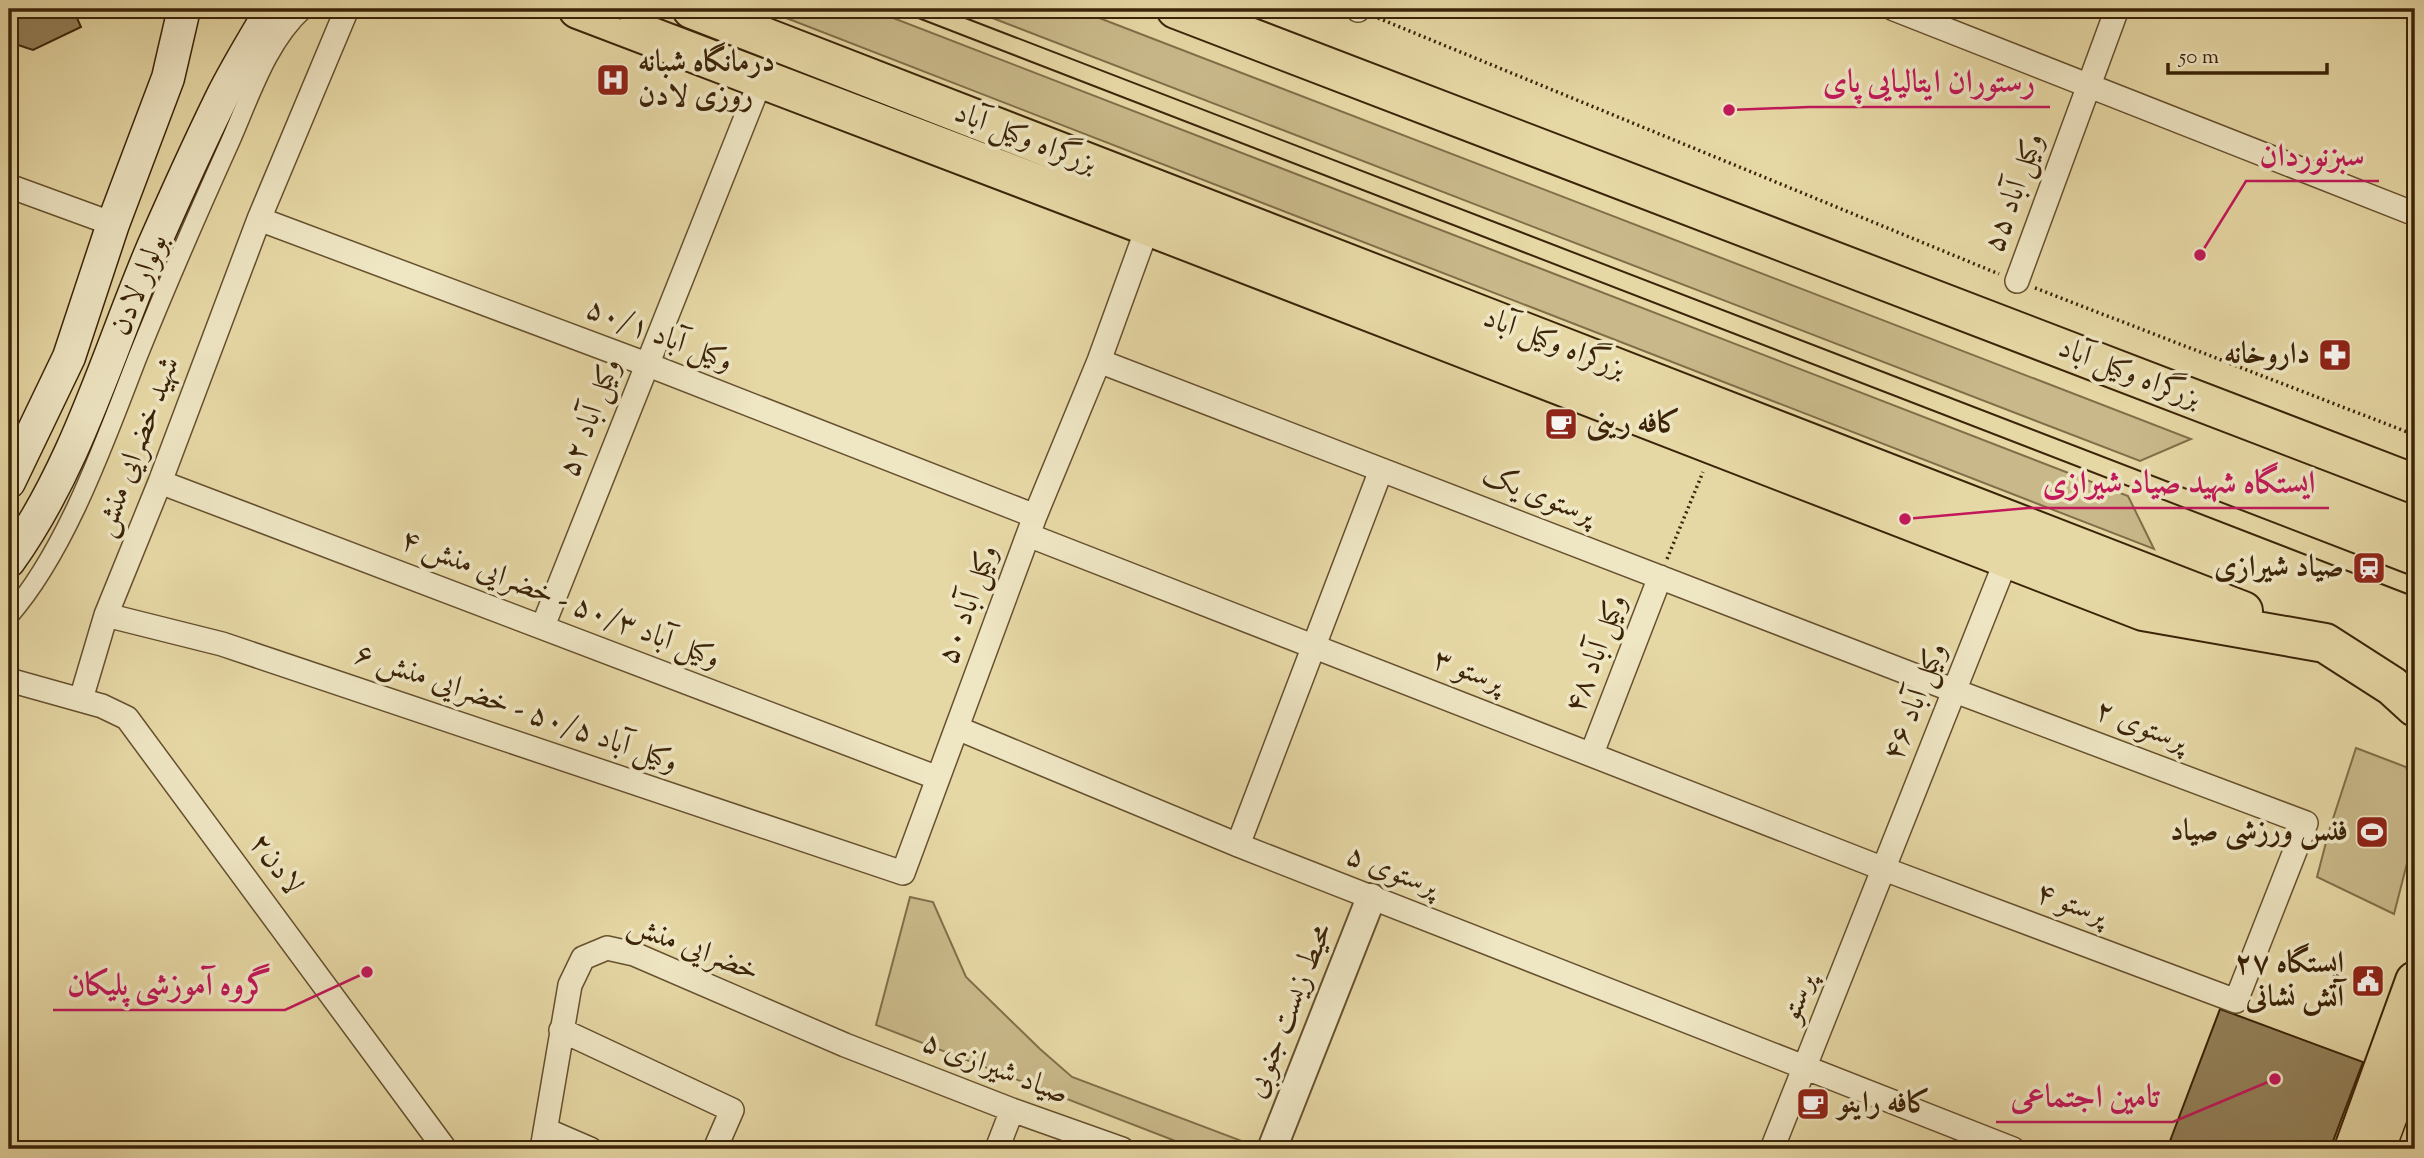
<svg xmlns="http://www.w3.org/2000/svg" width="2424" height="1158" viewBox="0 0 2424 1158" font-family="'Sorts Mill Goudy',Amiri,serif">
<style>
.green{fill:#c9b98a;stroke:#826e49;stroke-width:2}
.building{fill:#94815a;stroke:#3b2308;stroke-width:2}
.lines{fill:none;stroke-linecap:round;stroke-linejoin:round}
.pedestrian-casing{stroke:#66502f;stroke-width:21}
.minor-casing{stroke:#66502f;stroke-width:26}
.tertiary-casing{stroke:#66502f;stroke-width:32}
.secondary-casing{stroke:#3b2308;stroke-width:35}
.primary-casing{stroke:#3b2308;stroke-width:40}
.trunk-casing{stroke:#3b2308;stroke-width:42}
.path{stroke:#3b2308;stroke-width:3.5;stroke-dasharray:2 3.5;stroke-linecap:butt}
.pedestrian{stroke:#efe6c4;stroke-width:18}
.minor{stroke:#efe6c4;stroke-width:23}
.tertiary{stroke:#efe6c4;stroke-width:28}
.secondary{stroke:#efe6c4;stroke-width:32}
.primary{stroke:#e6d8a5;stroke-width:37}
.trunk{stroke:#e6d8a5;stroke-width:38}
.tram{stroke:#3b2308;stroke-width:2}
.path-bridge{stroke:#3b2308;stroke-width:3.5;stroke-dasharray:2 3.5;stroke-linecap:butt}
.labels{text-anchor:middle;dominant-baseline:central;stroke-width:7;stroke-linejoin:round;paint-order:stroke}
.poi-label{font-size:30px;font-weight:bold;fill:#3b2308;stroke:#efe6c4;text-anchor:end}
.street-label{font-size:30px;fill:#3b2308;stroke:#efe6c4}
.leader{fill:none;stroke:#c2185b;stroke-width:2.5}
.callout-dot{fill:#c2185b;stroke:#efe6c4;stroke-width:2.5}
.callout-label{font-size:32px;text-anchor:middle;font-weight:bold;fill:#c2185b;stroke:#efe6c4;stroke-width:7;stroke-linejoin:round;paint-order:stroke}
</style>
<rect width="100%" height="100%" fill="#e6d8a5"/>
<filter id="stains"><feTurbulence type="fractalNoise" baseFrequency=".00286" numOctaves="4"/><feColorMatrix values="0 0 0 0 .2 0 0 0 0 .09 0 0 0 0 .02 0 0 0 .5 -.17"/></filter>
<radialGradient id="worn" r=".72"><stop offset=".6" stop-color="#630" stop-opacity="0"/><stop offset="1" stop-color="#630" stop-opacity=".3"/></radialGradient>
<path class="green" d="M 763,9 L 870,9 L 2128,496 L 2154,549 Z
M 969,9 L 1076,9 L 2191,439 L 2140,461 Z
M 2356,748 L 2406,767 L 2415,792 L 2415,832 L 2394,914 L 2317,877 L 2329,831 Z
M 910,897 L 933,902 L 966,977 L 1040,1049 L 1072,1077 L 1242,1141 L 1240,1149 L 1196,1149 L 876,1025 Z"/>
<path class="building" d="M 9,9 L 18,9 L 31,14 L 42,9 L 73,9 L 81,27 L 33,50 L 9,42 Z
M 2220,1009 L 2363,1062 L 2330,1149 L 2167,1149 Z"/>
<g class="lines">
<defs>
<path id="pedestrian" d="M 9,616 C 67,550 106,438 138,356 C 167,284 198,213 230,142 C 250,97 267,42 304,9"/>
<path id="minor" d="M 1894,9 L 2415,214
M 1358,10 L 1358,9
M 9,186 L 113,224
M 259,219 L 646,364 L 1035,516
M 2017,281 L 2117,9
M 160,482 L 938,778
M 1028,535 L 1884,869 L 2236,1001 L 2306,823 L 1955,691 L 1099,361
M 106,615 L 222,644 L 903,873 L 1035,516 L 1099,361 L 1148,226
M 543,626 L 762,77
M 9,680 L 102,706 L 127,718 L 445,1149
M 81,699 L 106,615 L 160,482 L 259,219 L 347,9
M 957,728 L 1238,845 L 2013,1149
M 1592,753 L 1660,577
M 1238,845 L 1381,470
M 561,1030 L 732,1110 L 715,1149
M 546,1130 L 590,1149
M 542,1149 L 570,985 L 583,958 L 607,948 L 634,954 L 845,1045 L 1012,1110 L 1122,1149
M 997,1149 L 1012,1110
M 1772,1149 L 2007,558"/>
<path id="tertiary" d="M 1272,1149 L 1371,898"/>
<path id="secondary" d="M 9,482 L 69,357 L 113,224 L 168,78 L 184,9
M 9,561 C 77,466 108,353 153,247 C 175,197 198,146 222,97 C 237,67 255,38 272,9"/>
<path id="primary" d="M 2376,1149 L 2415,1045"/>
<path id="trunk" d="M 578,9 L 1148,226 L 2143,611 L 2325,643 L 2392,686 L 2415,707
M 692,9 L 2243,611
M 1176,9 L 2415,484
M 2354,1149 L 2415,981"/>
</defs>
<use href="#pedestrian" class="pedestrian-casing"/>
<use href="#minor" class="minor-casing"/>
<use href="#tertiary" class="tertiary-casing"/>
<use href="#secondary" class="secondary-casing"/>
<use href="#primary" class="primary-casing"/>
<use href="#trunk" class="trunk-casing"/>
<path class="path" d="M 1378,18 L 1999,274
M 2035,288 L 2415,435
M 1667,559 L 1703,472"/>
<use href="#pedestrian" class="pedestrian"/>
<use href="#minor" class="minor"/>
<use href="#tertiary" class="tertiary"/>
<use href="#secondary" class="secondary"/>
<use href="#primary" class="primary"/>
<use href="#trunk" class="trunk"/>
<path class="tram" d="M 895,9 L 2415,597
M 942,9 L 2415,577"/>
<path class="path-bridge" d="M 619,19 L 623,9"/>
</g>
<defs>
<symbol id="hospital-square" viewBox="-11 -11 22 22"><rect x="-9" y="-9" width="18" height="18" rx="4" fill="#8f2418" stroke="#efe6c4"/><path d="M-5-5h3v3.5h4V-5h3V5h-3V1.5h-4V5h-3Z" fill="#fff"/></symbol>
<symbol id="pharmacy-square" viewBox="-11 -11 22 22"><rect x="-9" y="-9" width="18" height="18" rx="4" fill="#8f2418" stroke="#efe6c4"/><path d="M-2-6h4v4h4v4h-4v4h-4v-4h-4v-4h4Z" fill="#fff"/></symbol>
<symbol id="cafe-square" viewBox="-11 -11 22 22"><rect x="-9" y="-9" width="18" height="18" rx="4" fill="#8f2418" stroke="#efe6c4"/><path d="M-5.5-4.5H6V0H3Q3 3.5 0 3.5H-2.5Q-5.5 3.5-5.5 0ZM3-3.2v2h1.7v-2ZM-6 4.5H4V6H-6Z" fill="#fff"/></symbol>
<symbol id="station-square" viewBox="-11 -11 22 22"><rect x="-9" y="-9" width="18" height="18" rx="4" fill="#8f2418" stroke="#efe6c4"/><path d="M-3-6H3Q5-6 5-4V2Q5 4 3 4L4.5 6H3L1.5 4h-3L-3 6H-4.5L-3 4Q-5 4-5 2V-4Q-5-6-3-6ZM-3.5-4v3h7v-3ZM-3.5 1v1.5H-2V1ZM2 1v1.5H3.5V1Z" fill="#fff"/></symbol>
<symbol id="stadium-square" viewBox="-11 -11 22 22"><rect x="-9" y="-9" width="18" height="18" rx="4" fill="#8f2418" stroke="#efe6c4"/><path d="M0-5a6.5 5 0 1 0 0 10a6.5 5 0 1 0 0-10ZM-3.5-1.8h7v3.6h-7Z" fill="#fff"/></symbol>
<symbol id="civic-square" viewBox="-11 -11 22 22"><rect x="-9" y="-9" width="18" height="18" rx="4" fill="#8f2418" stroke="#efe6c4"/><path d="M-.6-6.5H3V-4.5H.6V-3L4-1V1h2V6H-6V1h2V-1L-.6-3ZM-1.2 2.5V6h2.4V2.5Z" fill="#fff"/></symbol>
</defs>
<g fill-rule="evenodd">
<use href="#hospital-square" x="594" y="61" width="38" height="38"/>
<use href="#pharmacy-square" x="2316" y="336" width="38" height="38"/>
<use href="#cafe-square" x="1542" y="405" width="38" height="38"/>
<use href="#station-square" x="2350" y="549" width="38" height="38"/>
<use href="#stadium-square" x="2353" y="813" width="38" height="38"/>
<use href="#civic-square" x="2349" y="962" width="38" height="38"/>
<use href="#cafe-square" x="1794" y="1085" width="38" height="38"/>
</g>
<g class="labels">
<g class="poi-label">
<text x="638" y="63" text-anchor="start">درمانگاه شبانه<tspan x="638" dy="34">روزی لادن</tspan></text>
<text x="2310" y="355">داروخانه</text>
<text x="1586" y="424" text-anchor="start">کافه رینی</text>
<text x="2344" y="568">صیاد شیرازی</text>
<text x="2348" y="832">فنس ورزشی صیاد</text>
<text x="2344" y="964">ایستگاه ۲۷<tspan x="2344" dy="34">آتش نشانی</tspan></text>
<text x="1838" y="1104" text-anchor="start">کافه راینو</text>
</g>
<g class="street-label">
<text transform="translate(1025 139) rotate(21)">بزرگراه وکیل آباد</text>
<text transform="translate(2015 193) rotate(-70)">۵۵ وکیل آباد</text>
<text transform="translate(140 285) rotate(-68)">بولوار لادن</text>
<text transform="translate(659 336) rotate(21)">وکیل آباد ۵۰/۱</text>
<text transform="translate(1554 344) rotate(21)">بزرگراه وکیل آباد</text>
<text transform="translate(2129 374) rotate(21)">بزرگراه وکیل آباد</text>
<text transform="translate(591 418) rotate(-69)">۵۲ وکیل آباد</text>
<text transform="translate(138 447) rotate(-69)">شهید خضرایی منش</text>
<text transform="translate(1538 496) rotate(21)">پرستوی یک</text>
<text transform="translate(560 600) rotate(21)">وکیل آباد ۵۰/۳ - خضرایی منش ۴</text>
<text transform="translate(969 605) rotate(-70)">۵۰ وکیل آباد</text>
<text transform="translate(1597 654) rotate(-69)">۴۸ وکیل آباد</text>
<text transform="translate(1468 672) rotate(21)">پرستو ۳</text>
<text transform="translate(1916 702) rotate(-68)">۴۶ وکیل آباد</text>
<text transform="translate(516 709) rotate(19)">وکیل آباد ۵۰/۵ - خضرایی منش ۶</text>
<text transform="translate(2141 727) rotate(21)">پرستوی ۲</text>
<text transform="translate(275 865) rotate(54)">لادن۲</text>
<text transform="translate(1392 872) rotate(21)">پرستوی ۵</text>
<text transform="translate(2071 905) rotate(20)">پرستو ۴</text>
<text transform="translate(693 949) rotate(21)">خضرایی منش</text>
<text transform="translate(1799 998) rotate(-68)">پرستو</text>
<text transform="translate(1290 1011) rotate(-68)">محیط زیست جنوبی</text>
<text transform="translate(995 1069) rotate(21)">صیاد شیرازی ۵</text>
</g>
</g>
<path class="leader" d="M1729 110L1809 107H2050M2200 255L2246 181H2379M1905 519L2028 508H2329M367 972L285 1010H53M2275 1079L2173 1122H1996"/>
<g class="callout-dot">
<circle cx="1729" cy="110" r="7"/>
<circle cx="2200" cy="255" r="7"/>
<circle cx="1905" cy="519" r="7"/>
<circle cx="367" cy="972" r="7"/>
<circle cx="2275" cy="1079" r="7"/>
</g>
<g class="callout-label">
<text x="1929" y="92">رستوران ایتالیایی پای</text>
<text x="2312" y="166">سبزنوردان</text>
<text x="2179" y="493">ایستگاه شهید صیاد شیرازی</text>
<text x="169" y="995">گروه آموزشی پلیکان</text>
<text x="2085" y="1107">تامین اجتماعی</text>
</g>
<rect width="2424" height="1158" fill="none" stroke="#e6d8a5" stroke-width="35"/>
<rect x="10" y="10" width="2403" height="1137" fill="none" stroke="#3b2308" stroke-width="3.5"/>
<rect x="18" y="18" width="2389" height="1123" fill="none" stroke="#3b2308" stroke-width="2"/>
<path d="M2168 63v10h159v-10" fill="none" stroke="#3b2308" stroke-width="3.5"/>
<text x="2179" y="63" font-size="21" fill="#3b2308" stroke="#efe6c4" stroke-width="5" paint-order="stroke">50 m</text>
<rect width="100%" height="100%" filter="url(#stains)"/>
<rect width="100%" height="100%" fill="url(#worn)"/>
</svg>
